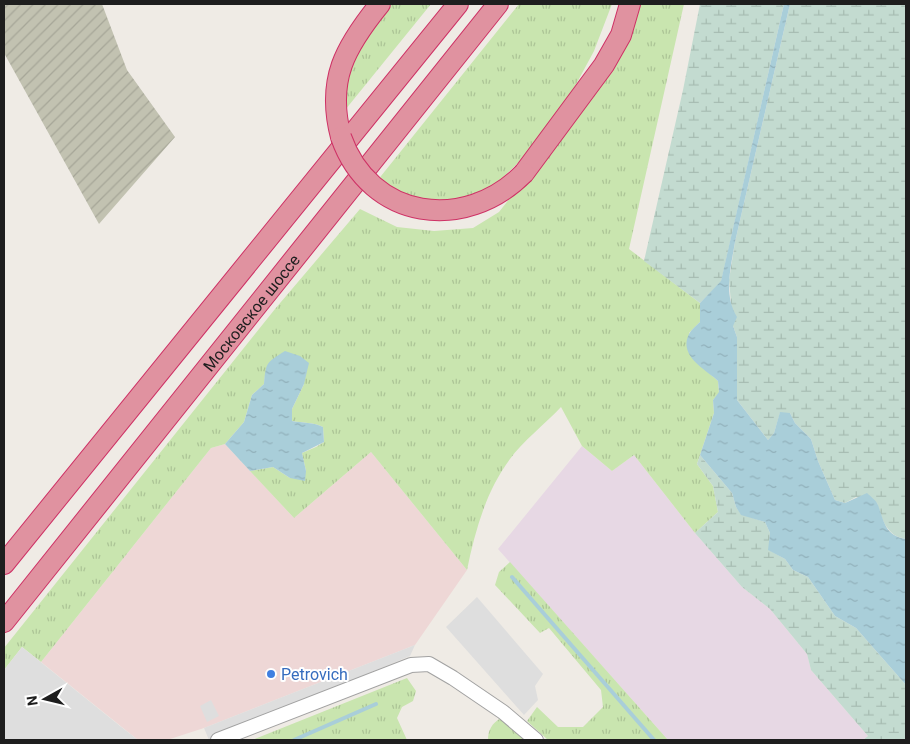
<svg xmlns="http://www.w3.org/2000/svg" width="910" height="744" viewBox="0 0 910 744" font-family="Roboto,sans-serif">
<style>
.commercial{fill:#eed7d6}
.industrial{fill:#e7d8e4}
.construction{fill:url(#construction-furrows)}
.grass{fill:url(#grass-tufts)}
.wetland{fill:url(#wetland-marsh)}
.parking{fill:#dedede}
.water{fill:url(#water-ripples)}
.lines{fill:none;stroke-linecap:round;stroke-linejoin:round}
.stream{stroke:#a9ced9;stroke-width:4}
.minor-casing{stroke:#a2a2a2;stroke-width:16}
.highway-casing{stroke:#ce3165;stroke-width:22}
.minor{stroke:#fff;stroke-width:14}
.highway{stroke:#e092a0;stroke-width:20}
.highway-bridge-casing{stroke:#ce3165;stroke-width:22;stroke-linecap:butt}
.highway-bridge{stroke:#e092a0;stroke-width:20}
.shop-dot{fill:#3f7fe0;stroke:#fff;stroke-width:2}
.labels{text-anchor:middle;dominant-baseline:central;stroke-width:4;stroke-linejoin:round;paint-order:stroke}
.street-label{font-size:16px;fill:#1e1e1e;stroke:#fff}
.shop-label{font-size:16px;fill:#366cbe;stroke:#fff;text-anchor:start}
</style>
<defs>
<pattern id="construction-furrows" width="10" height="10" patternUnits="userSpaceOnUse" patternTransform="scale(1.25)"><rect width="10" height="10" fill="#c2c2b1"/><path d="M-1 1l2-2M0 10L10 0M9 11l2-2" fill="none" stroke="#a6a698"/></pattern>
<pattern id="grass-tufts" width="24" height="20" patternUnits="userSpaceOnUse" patternTransform="scale(1.25)"><rect width="24" height="20" fill="#c9e5af"/><path d="M3 7l-1-3M5 7V3M7 7l1-3M15 17l-1-3M17 17v-4M19 17l1-3" fill="none" stroke="#acc496"/></pattern>
<pattern id="wetland-marsh" width="20" height="14" patternUnits="userSpaceOnUse" patternTransform="scale(1.25)"><rect width="20" height="14" fill="#c3dbd0"/><path d="M1 5h8M5 5V1M11 12h8M15 12V8" fill="none" stroke="#a7bcb2"/></pattern>
<pattern id="water-ripples" width="26" height="14" patternUnits="userSpaceOnUse" patternTransform="scale(1.25)"><rect width="26" height="14" fill="#a9ced9"/><path d="M2 4q2-2 4 0t4 0M15 11q2-2 4 0t4 0" fill="none" stroke="#91b0ba"/></pattern>
</defs>
<rect width="100%" height="100%" fill="#efebe5"/>
<path class="commercial" d="M 225,444 L 294,518 L 371,452 L 467,570 L 415,645 L 204,728 L 167,740 L 138,740 L 41,662 L 211,448 Z"/>
<path class="industrial" d="M 582,446 L 612,471 L 634,455 L 695,533 L 742,587 L 770,609 L 807,654 L 811,670 L 868,736 L 863,740 L 668,740 L 498,549 Z"/>
<path class="construction" d="M 4,4 L 102,4 L 127,70 L 175,137 L 99,224 L 4,53 Z"/>
<path class="grass" d="M 392,4 L 431,4 L 341,115 C 341,107 341,99 342,91 C 350,58 370,29 392,4 Z
M 519,4 L 612,4 L 594,51 L 573,90 L 523,158 L 495,185 L 457,201 L 427,201 L 403,196 L 377,181 Z
M 635,4 L 684,4 L 629,249 L 700,303 L 700,322 L 689,333 L 710,374 L 718,381 L 719,393 L 713,400 L 714,413 L 697,464 L 713,486 L 718,512 L 695,533 L 634,455 L 612,471 L 582,446 L 561,407 C 546,423 522,442 510,459 C 486,491 475,531 467,570 L 371,452 L 294,518 L 250,471 L 273,467 L 290,478 L 306,471 L 302,453 L 316,447 L 324,442 L 323,427 C 314,422 302,423 292,421 L 292,409 L 304,384 L 265,375 L 264,384 L 252,395 L 244,422 L 225,444 L 211,448 L 41,662 L 22,647 L 4,670 L 4,648 L 275,309 L 360,209 L 397,227 L 434,231 L 473,228 L 499,212 L 525,179 Z
M 510,562 L 668,740 L 548,740 L 527,721 L 537,707 L 558,727 L 583,727 L 603,707 L 601,690 L 549,628 L 540,633 L 495,585 L 499,572 Z
M 407,678 L 416,691 L 413,701 L 402,707 L 397,718 L 407,740 L 252,740 Z
M 501,718 L 525,740 L 488,740 C 488,730 492,723 501,718 Z"/>
<path class="wetland" d="M 700,4 L 784,4 L 721,282 L 700,303 L 644,261 L 683,90 Z
M 790,4 L 906,4 L 906,539 C 887,536 882,520 877,503 L 856,497 L 845,503 L 835,500 L 818,461 L 811,439 L 795,423 L 790,413 L 780,413 L 774,433 L 768,440 L 737,400 L 737,337 L 733,326 L 729,280 L 735,242 Z
M 700,455 L 732,493 L 736,507 L 741,514 L 765,522 L 770,533 L 769,550 L 785,559 L 793,570 L 808,577 L 835,616 L 856,628 L 906,685 L 906,740 L 863,740 L 868,736 L 811,670 L 807,654 L 770,609 L 742,587 L 695,533 L 718,512 L 713,486 L 697,464 Z"/>
<path class="parking" d="M 477,597 L 543,674 L 535,686 L 538,700 L 524,715 L 446,627 Z
M 415,645 L 410,656 L 209,740 L 204,728 Z
M 22,647 L 120,726 L 138,740 L 4,740 L 4,670 Z
M 211,700 L 219,716 L 207,722 L 200,706 Z"/>
<path class="water" d="M 784,4 L 790,4 L 735,242 C 731,267 723,294 737,317 L 733,326 L 737,337 L 737,400 L 768,440 L 774,433 L 780,412 L 790,413 L 795,423 L 811,439 L 818,461 L 835,500 L 845,503 L 867,493 C 871,497 876,500 878,505 C 884,521 885,536 906,539 L 906,685 L 856,628 L 835,616 L 808,577 L 793,570 L 785,559 L 768,550 L 770,533 L 765,522 L 741,515 L 736,507 L 732,493 L 700,455 L 714,413 L 713,400 L 719,392 L 718,381 C 705,369 678,356 689,334 C 691,330 696,326 700,322 L 700,303 L 721,281 Z
M 285,351 L 300,356 L 309,363 L 304,384 L 292,409 L 292,421 C 302,423 314,422 323,427 L 324,442 L 302,453 L 306,471 L 305,481 L 290,478 L 273,467 L 250,471 L 225,444 L 244,422 L 252,395 L 264,384 C 266,362 266,363 285,351 Z"/>
<g class="lines">
<path class="stream" d="M 512,577 L 654,740
M 294,740 L 376,704"/>
<defs>
<path id="minor" d="M 218,740 L 411,665 L 429,664 L 453,678 L 503,712 L 536,740"/>
<g id="highway">
<path d="M 341,137 C 326,80 345,47 380,4"/>
<path d="M 524,173 L 604,65 L 621,35 L 630,4"/>
<path d="M 4,564 L 458,4"/>
<path id="s1" d="M 4,622 L 498,4"/>
</g>
</defs>
<use href="#minor" class="minor-casing"/>
<use href="#highway" class="highway-casing"/>
<use href="#minor" class="minor"/>
<use href="#highway" class="highway"/>
<defs>
<path id="highway-bridge" d="M 341,137 C 370,220 465,233 524,173"/>
</defs>
<use href="#highway-bridge" class="highway-bridge-casing"/>
<use href="#highway-bridge" class="highway-bridge"/>
</g>
<circle class="shop-dot" cx="271" cy="674" r="5"/>
<g class="labels">
<g class="street-label">
<text stroke="none"><textPath href="#s1" startOffset="396">Московское шоссе</textPath></text>
</g>
<g class="shop-label">
<text x="281" y="674">Petrovich</text>
</g>
</g>
<rect width="910" height="744" fill="none" stroke="#1e1e1e" stroke-width="10"/>
<g transform="translate(45 699) rotate(262)" stroke="#ffffff" stroke-width="4" paint-order="stroke">
<path d="M0-4L9 19L0 12L-9 19Z" fill="#1e1e1e"/>
<text y="-8" font-size="14" font-weight="bold" text-anchor="middle" fill="#1e1e1e">N</text>
</g>
</svg>
